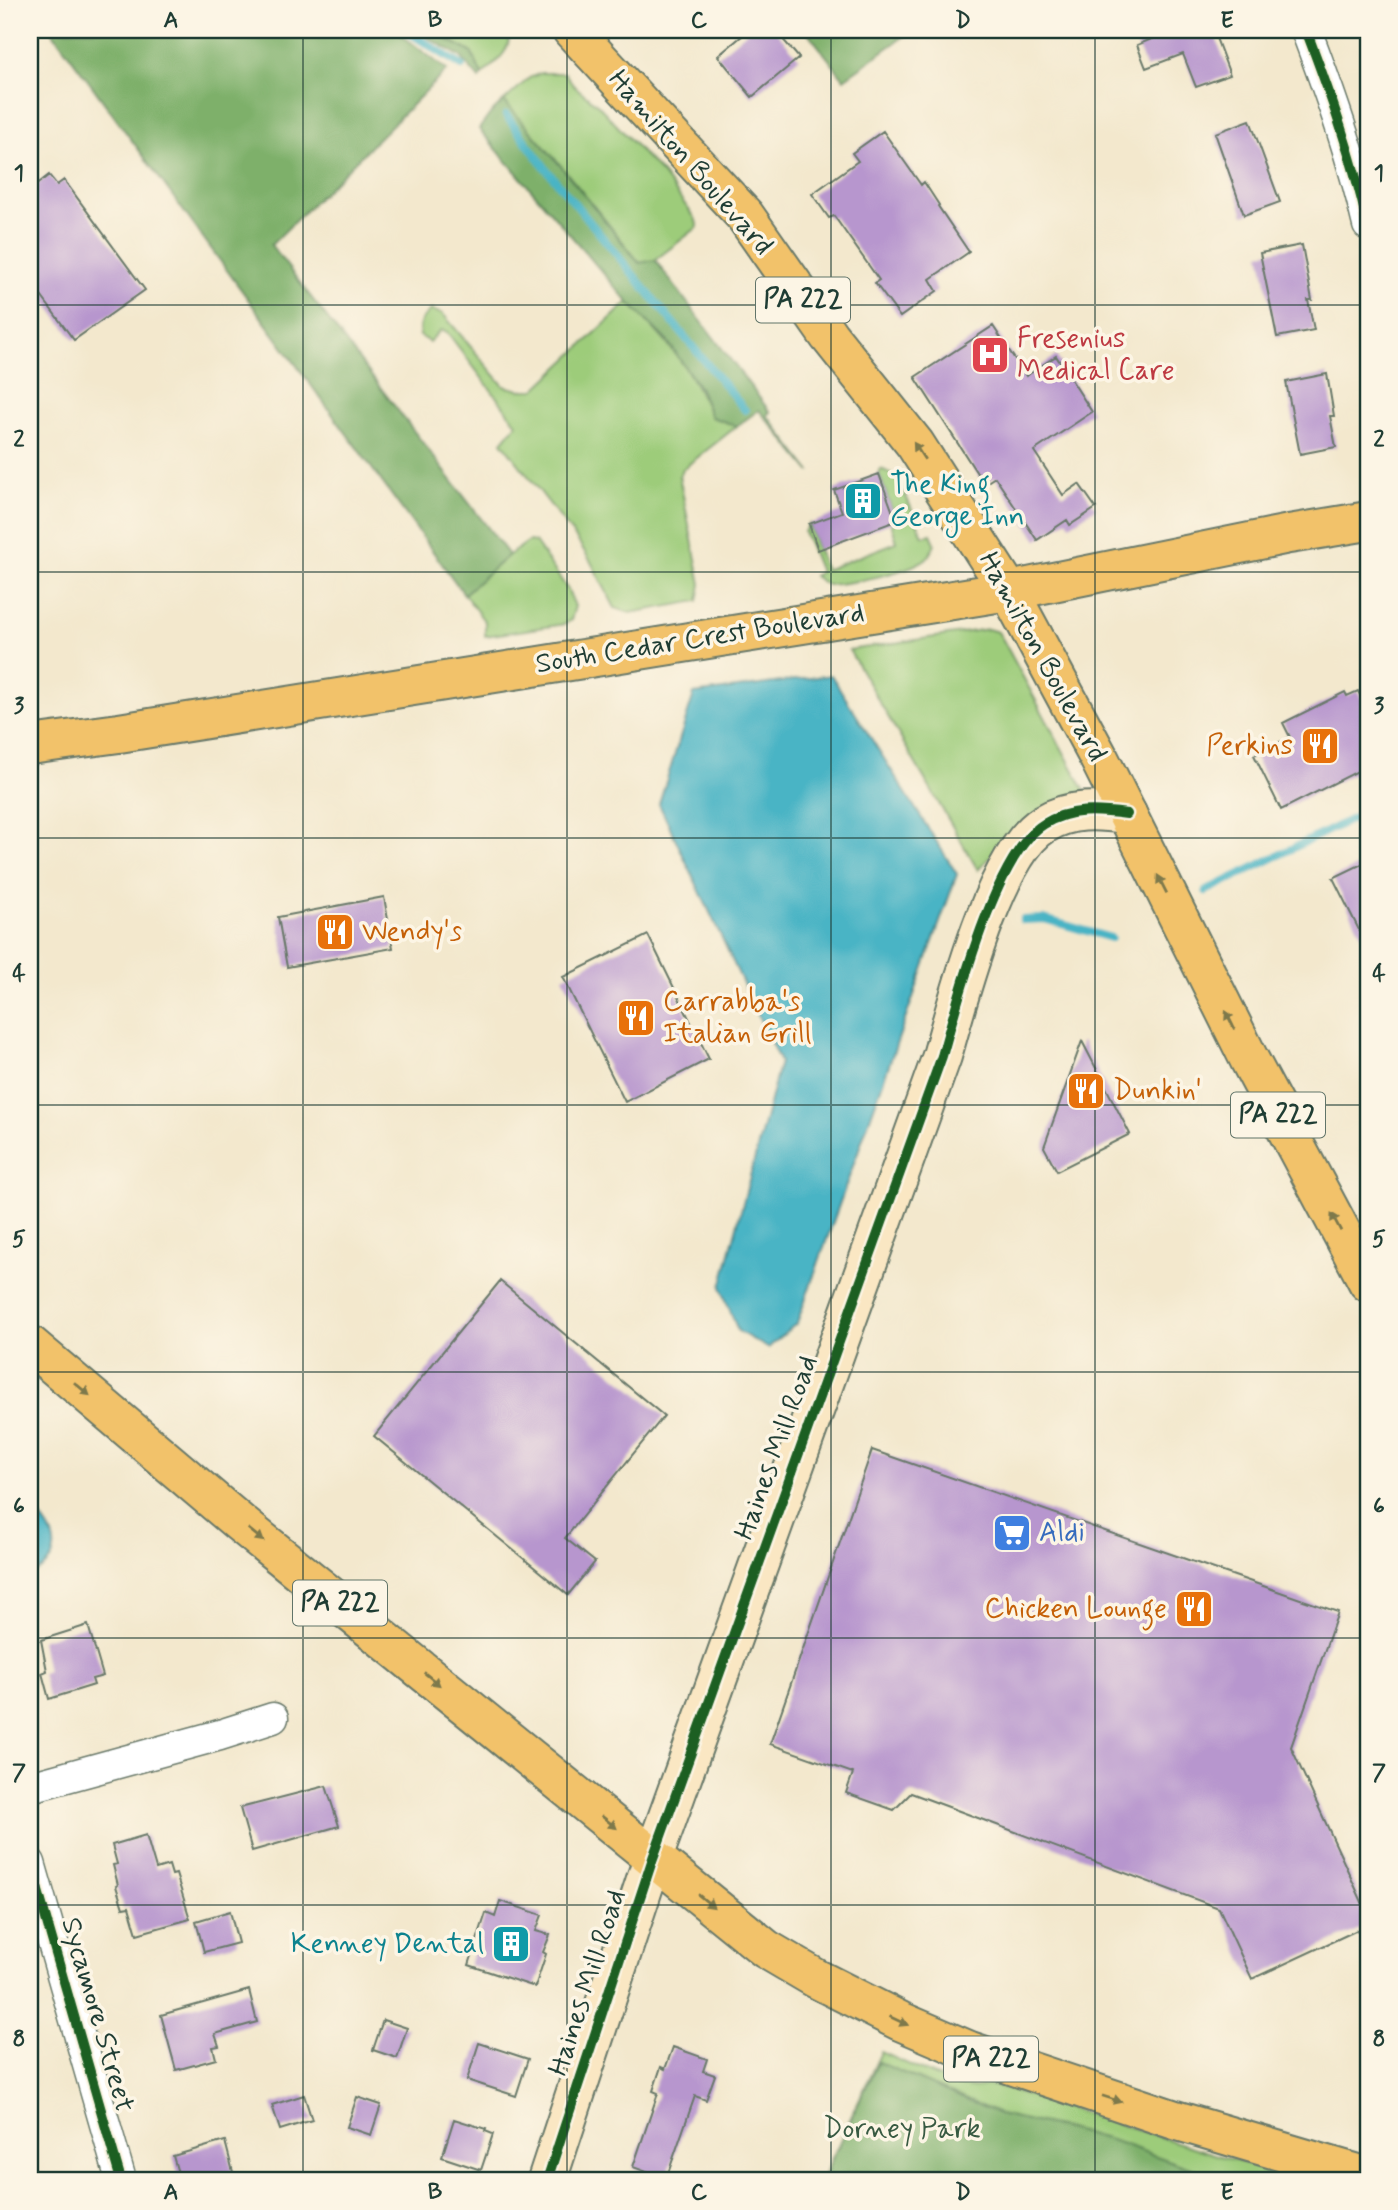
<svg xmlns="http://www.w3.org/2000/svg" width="1398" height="2210" viewBox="0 0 1398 2210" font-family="Mynerve,sans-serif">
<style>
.green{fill:#9dcc7a;stroke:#5e8457;stroke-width:2}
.forest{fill:#7eb06a;stroke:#4e764f;stroke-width:2}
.water{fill:#48b4c5;stroke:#34787c;stroke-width:2}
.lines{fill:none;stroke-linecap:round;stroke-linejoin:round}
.stream{stroke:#48b4c5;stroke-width:8}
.building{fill:#b796ce}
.street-casing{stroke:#69796a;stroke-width:33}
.secondary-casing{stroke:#69796a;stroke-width:42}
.primary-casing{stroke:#69796a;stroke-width:42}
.street{stroke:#fff;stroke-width:30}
.secondary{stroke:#fae7c3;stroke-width:38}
.primary{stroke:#f2c26a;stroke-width:38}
.cycleway-casing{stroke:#fcf5e5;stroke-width:15}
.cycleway{stroke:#1b5e20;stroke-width:10}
.oneway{fill:#7e794c}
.grid{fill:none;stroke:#1f3d34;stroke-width:2;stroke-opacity:0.55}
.labels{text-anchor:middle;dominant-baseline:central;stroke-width:7;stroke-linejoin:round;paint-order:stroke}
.shield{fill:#fcf5e5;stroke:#617469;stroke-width:2}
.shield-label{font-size:26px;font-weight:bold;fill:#1f3d34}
.street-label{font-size:28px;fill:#1f3d34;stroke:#fcf5e5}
.health-label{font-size:28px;fill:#be3a42;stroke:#fcf5e5;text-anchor:start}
.culture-label{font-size:28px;fill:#0d838f;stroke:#fcf5e5;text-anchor:start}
.food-label{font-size:28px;fill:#c56008;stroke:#fcf5e5;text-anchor:start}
.shop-label{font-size:28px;fill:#366cbe;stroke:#fcf5e5;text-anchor:start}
.park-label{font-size:28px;fill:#385a42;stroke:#fcf5e5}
.neatline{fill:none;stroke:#1f3d34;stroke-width:2.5}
.grid-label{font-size:23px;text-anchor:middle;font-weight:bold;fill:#1f3d34}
</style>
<rect width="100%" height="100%" fill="#fcf5e5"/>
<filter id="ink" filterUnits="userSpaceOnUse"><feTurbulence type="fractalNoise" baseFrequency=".0143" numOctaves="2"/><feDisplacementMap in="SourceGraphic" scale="14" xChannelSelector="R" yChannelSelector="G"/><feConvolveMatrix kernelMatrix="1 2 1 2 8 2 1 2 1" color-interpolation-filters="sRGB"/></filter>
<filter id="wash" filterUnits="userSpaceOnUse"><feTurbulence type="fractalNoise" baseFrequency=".00686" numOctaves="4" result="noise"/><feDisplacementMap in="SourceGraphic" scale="28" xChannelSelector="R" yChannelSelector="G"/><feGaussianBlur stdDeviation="1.57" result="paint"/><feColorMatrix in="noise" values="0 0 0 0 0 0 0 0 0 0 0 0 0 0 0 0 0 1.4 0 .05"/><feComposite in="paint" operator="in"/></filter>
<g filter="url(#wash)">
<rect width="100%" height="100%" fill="#f3e8cd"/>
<path class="green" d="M 430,30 L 506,30 C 516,48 495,63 482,75 L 471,52 Z
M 541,73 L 565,73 L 573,85 L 598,105 L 663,175 L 695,218 L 698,227 L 655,260 L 640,263 L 560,165 L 504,101 L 529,78 Z
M 628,302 C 665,339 691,367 711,417 L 737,426 L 683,469 L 679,476 L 701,584 L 698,601 L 630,613 L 615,608 L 591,562 L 578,541 L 502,442 L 517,424 L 447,332 L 441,330 L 429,342 L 420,336 C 418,323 421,318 431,310 L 443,314 L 504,386 L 520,390 L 535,390 Z
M 881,469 L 898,477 L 923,536 L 931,534 L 935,543 C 933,548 931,554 928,557 C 912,572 848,584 827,585 L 814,576 L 820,572 L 804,532 L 809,524 L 825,570 L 897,542 L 891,523 L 896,521 L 879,474 Z
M 529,541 L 535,542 L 568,590 L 575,606 L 571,620 L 565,624 L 485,636 L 485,622 L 464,594 L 509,555 Z
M 988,629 L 998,632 L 1003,640 L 1086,793 L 988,859 L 978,870 L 849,650 Z
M 881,2052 L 957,2086 L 975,2088 L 986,2085 L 999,2086 L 1297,2180 L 822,2180 Z"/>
<path class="forest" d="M 51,30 L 395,30 L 447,70 L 271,245 L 509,555 L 464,594 Z
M 415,30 L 430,30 L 471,52 L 482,75 L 479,79 L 461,57 Z
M 806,30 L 913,30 L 844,79 Z
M 504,101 L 560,165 L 639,263 L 655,260 L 770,412 L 767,415 L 811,472 L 759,410 L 737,426 L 711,417 L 700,389 L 668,342 L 628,302 L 479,129 L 490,114 Z
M 878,2062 L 999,2114 L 1080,2132 L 1114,2141 L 1224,2180 L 822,2180 Z"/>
<path class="water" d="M 831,675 L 957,874 L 797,1323 L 768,1348 L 738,1331 L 721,1287 L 780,1062 L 659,804 L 694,694 Z
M 30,1508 C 47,1520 66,1548 45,1566 C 41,1570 34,1573 30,1575 Z"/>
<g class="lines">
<path class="stream" d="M 405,30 L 462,66
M 506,115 L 547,170 L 745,410
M 1206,891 L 1368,811
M 1023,920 L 1044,919 L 1111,938"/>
</g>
<g id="blocks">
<path class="building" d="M 749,30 L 775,30 L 799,58 L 752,97 L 718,56 Z
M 1166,30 L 1213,30 L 1230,75 L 1196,87 L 1183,54 L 1146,68 L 1137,45 L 1164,34 Z
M 1250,120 L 1280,202 L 1244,215 L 1215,133 Z
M 883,131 L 921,185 L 924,182 L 939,205 L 938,206 L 969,252 L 930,279 L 937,291 L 900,317 L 875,283 L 879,280 L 834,216 L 829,218 L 812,194 L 858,161 L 852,153 Z
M 49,175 L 57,185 L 64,180 L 145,290 L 74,340 L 30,281 L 30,190 Z
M 1302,245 L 1312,300 L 1308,300 L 1314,330 L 1277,337 L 1260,253 Z
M 993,326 L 1026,376 L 1056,356 L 1092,412 L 1034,451 L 1063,495 L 1079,484 L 1096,508 L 1070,525 L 1067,520 L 1037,540 L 995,477 L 984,484 L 915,377 Z
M 1327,374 L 1334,416 L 1330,416 L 1336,447 L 1300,454 L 1286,382 Z
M 879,474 L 896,521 L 818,550 L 809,524 L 842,512 L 834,490 Z
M 1358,691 L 1368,711 L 1368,766 L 1281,810 L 1254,755 L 1290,737 L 1283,723 L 1345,692 L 1347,696 Z
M 1368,861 L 1368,948 L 1333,878 Z
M 384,897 L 393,948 L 287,967 L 278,917 Z
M 648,935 L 709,1059 L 625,1102 L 563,977 Z
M 1082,1041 L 1130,1134 L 1057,1171 L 1044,1147 Z
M 500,1281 L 664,1416 L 565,1538 L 595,1562 L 568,1595 L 374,1436 Z
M 872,1450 L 1338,1612 L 1291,1747 L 1368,1915 L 1368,1925 L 1252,1979 L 1219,1908 L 911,1793 L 894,1810 L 846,1793 L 853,1773 L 770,1744 Z
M 88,1625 L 103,1676 L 92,1679 L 94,1685 L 49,1699 L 42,1673 L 47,1671 L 41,1640 Z
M 326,1786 L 339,1826 L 252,1851 L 240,1808 Z
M 146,1835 L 156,1869 L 169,1865 L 172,1875 L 176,1874 L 190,1919 L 137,1934 L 129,1907 L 123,1908 L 116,1886 L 118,1885 L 113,1865 L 117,1864 L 112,1845 Z
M 500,1901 L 542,1915 L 536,1931 L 550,1935 L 543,1952 L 546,1954 L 535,1987 L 469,1965 L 486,1913 L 495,1917 Z
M 230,1911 L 238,1943 L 204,1952 L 196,1921 Z
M 249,1990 L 257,2022 L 215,2034 L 219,2046 L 213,2047 L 216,2059 L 176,2070 L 161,2015 Z
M 383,2020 L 407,2028 L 397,2058 L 373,2050 Z
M 479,2043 L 528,2059 L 516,2096 L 467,2080 Z
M 673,2047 L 707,2059 L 703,2071 L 715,2075 L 706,2100 L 695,2096 L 666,2179 L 633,2167 L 658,2093 L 653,2091 L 661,2067 L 665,2069 Z
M 304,2095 L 312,2120 L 280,2130 L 272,2105 Z
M 357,2097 L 381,2105 L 371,2135 L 347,2127 Z
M 454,2119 L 486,2129 L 485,2131 L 493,2134 L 481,2170 L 442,2157 Z
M 225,2141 L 235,2180 L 180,2180 L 173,2156 Z"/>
</g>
</g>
<g filter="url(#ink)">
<use href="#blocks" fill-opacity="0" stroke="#69796a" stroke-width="2"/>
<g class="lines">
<defs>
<path id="street" d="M 1306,30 C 1331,96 1352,156 1368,225
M 30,1787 L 220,1735 L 273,1718
M 30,1863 L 121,2180"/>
<path id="secondary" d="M 547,2180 L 653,1858 L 942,1056 C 958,1000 995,854 1044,824 C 1070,808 1097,810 1127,814"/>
<path id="primary" d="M 572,30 L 745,216 L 829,336 L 915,444 L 1009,591 L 1099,758 L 1249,1059 L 1368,1282
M 30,745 L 119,733 L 1009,591 L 1289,534 L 1368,521
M 30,1345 L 240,1523 L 766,1949 L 817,1979 L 900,2021 L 970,2051 L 1175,2120 L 1368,2177"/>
</defs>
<use href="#street" class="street-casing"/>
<use href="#secondary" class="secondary-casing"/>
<use href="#primary" class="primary-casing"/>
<use href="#street" class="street"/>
<use href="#secondary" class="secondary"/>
<use href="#primary" class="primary"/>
<defs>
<path id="cycleway" d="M 1306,30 C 1331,96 1352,156 1368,225
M 30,1863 L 121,2180
M 547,2180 L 653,1858 L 942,1056 C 958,1000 995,854 1044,824 C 1070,808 1097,810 1127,814"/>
</defs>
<use href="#cycleway" class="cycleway-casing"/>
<use href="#cycleway" class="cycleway"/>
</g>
<defs><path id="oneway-solid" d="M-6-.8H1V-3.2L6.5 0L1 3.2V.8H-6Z" transform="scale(1.75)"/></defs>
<g class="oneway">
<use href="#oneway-solid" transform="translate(919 451) rotate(-123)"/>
<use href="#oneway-solid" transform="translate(1162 884) rotate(-117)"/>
<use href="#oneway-solid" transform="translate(1230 1020) rotate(-116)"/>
<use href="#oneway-solid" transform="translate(1336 1222) rotate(-118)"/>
<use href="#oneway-solid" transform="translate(82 1389) rotate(40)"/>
<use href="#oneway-solid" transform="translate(256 1535) rotate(39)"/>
<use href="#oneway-solid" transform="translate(432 1679) rotate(39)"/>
<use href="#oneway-solid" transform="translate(609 1822) rotate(39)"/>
<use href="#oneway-solid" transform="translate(706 1901) rotate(39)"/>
<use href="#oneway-solid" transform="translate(899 2021) rotate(25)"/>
<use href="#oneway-solid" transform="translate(1112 2099) rotate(18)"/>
</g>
</g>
<path class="grid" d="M 303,30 L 303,2180M 567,30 L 567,2180M 831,30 L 831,2180M 1095,30 L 1095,2180M 30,305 L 1368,305M 30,572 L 1368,572M 30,838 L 1368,838M 30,1105 L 1368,1105M 30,1372 L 1368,1372M 30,1638 L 1368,1638M 30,1905 L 1368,1905"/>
<defs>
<symbol id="hospital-square" viewBox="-11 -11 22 22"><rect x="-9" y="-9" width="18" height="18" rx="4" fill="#e0444e" stroke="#fcf5e5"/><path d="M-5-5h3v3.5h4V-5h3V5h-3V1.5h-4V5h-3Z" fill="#fff"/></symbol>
<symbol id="building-square" viewBox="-11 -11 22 22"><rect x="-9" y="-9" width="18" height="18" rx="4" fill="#0f9aa8" stroke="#fcf5e5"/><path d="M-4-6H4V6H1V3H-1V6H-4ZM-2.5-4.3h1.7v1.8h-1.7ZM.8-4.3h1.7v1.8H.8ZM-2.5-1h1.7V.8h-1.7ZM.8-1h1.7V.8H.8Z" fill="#fff"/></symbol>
<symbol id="restaurant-square" viewBox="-11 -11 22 22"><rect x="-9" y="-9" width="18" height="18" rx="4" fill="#e8710a" stroke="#fcf5e5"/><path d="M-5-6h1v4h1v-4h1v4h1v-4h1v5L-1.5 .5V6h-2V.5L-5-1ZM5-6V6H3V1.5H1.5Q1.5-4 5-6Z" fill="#fff"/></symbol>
<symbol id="supermarket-square" viewBox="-11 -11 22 22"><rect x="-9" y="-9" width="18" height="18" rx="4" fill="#3f7fe0" stroke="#fcf5e5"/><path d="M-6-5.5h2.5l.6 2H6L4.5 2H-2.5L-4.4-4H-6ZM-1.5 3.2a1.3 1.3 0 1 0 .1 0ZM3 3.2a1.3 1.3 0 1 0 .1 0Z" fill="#fff"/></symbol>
</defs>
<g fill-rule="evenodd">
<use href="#hospital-square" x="968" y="333" width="44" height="44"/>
<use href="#building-square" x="841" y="479" width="44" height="44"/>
<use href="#restaurant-square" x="1298" y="724" width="44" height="44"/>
<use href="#restaurant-square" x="313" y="910" width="44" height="44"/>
<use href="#restaurant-square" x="614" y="996" width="44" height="44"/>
<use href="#restaurant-square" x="1064" y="1069" width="44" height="44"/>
<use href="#supermarket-square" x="990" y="1511" width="44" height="44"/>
<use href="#restaurant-square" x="1172" y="1587" width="44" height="44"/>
<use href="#building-square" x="489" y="1922" width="44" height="44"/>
</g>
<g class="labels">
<g class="shield">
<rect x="756" y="277.5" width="94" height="45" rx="5"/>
<rect x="1231" y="1092.5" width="94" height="45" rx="5"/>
<rect x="293" y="1580.5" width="94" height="45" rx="5"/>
<rect x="944" y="2036.5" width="94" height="45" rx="5"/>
</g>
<g class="shield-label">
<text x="803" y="300">PA 222</text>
<text x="1278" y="1115">PA 222</text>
<text x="340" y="1603">PA 222</text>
<text x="991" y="2059">PA 222</text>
</g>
<g class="street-label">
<text transform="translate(690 163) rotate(49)">Hamilton Boulevard</text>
<text transform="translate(700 639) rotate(-9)">South Cedar Crest Boulevard</text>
<text transform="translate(1042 657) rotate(61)">Hamilton Boulevard</text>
<text transform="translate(777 1448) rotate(-70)">Haines Mill Road</text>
<text transform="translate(588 1983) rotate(-72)">Haines Mill Road</text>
<text transform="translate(97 2015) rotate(74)">Sycamore Street</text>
</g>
<g class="health-label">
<text x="1017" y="339">Fresenius<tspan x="1017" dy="32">Medical Care</tspan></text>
</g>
<g class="culture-label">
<text x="890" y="485">The King<tspan x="890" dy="32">George Inn</tspan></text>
<text x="484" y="1944" text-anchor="end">Kenney Dental</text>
</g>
<g class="food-label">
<text x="1293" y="746" text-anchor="end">Perkins</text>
<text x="362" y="932">Wendy's</text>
<text x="663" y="1002">Carrabba's<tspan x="663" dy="32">Italian Grill</tspan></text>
<text x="1113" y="1091">Dunkin'</text>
<text x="1167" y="1609" text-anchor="end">Chicken Lounge</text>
</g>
<g class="shop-label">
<text x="1039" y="1533">Aldi</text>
</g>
<g class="park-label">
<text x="902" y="2129">Dorney Park</text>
</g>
</g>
<rect width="1398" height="2210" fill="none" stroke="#fcf5e5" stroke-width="77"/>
<rect x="38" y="38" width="1322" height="2134" class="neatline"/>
<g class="grid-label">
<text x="171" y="27">A</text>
<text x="435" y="27">B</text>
<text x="699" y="27">C</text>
<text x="963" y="27">D</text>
<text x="1227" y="27">E</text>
<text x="19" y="180">1</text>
<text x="1379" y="180">1</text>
<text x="19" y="446">2</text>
<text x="1379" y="446">2</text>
<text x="19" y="713">3</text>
<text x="1379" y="713">3</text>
<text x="19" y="980">4</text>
<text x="1379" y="980">4</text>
<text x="19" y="1246">5</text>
<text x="1379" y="1246">5</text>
<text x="19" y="1513">6</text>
<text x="1379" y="1513">6</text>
<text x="19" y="1780">7</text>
<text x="1379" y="1780">7</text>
<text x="19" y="2046">8</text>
<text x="1379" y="2046">8</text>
<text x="171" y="2199">A</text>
<text x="435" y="2199">B</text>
<text x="699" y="2199">C</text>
<text x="963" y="2199">D</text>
<text x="1227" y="2199">E</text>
</g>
</svg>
